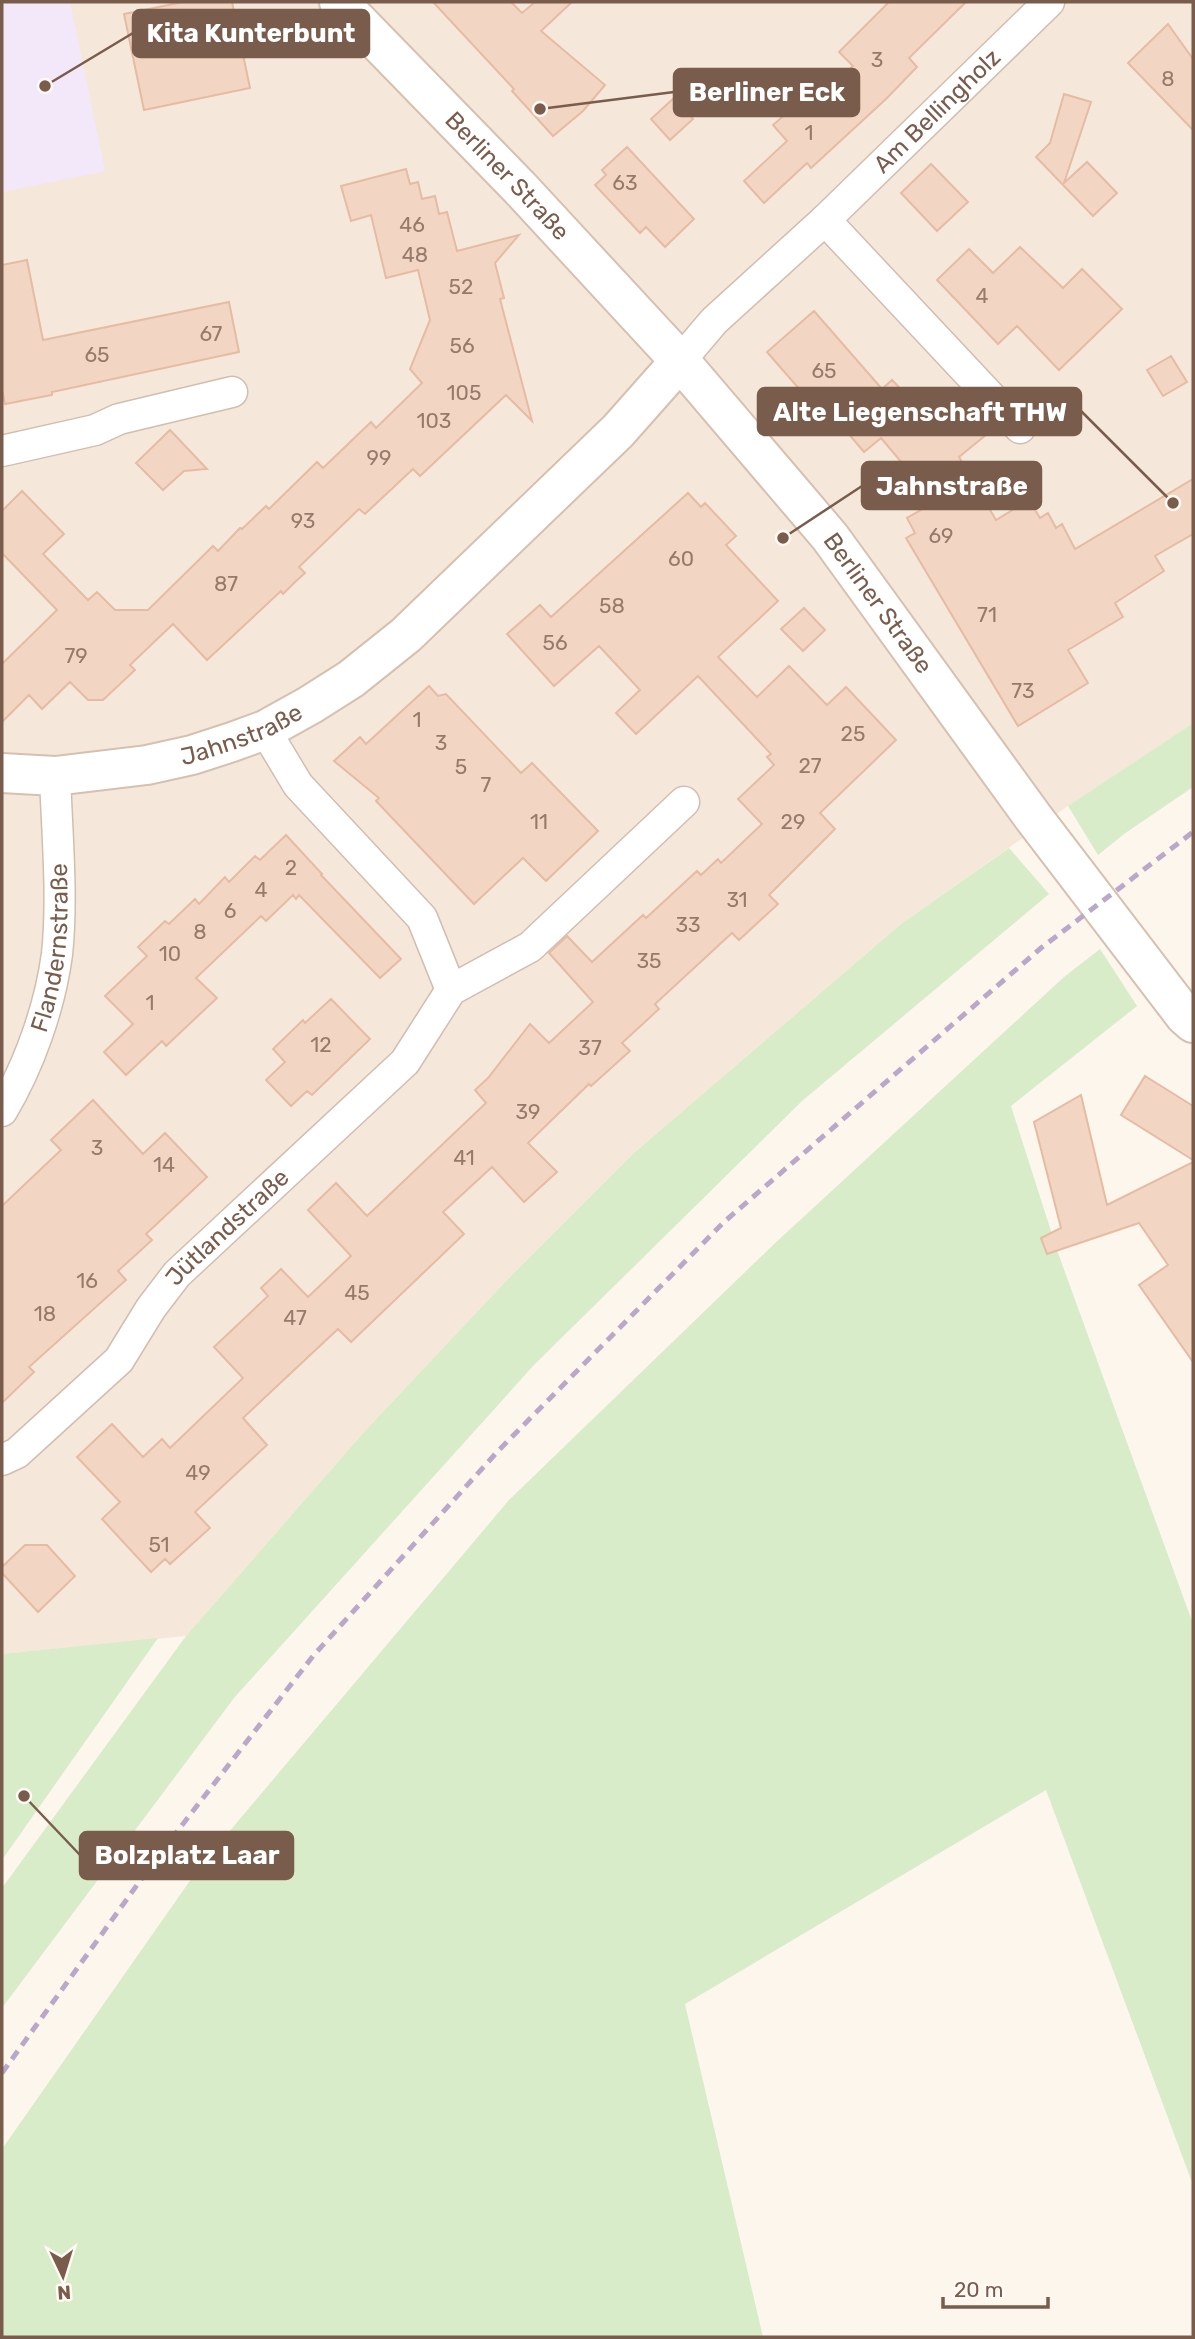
<svg xmlns="http://www.w3.org/2000/svg" width="1195" height="2339" viewBox="0 0 1195 2339" font-family="Rubik,sans-serif">
<style>
.residential{fill:#f5e8da}
.education{fill:#f3e8fa}
.green{fill:#d8ecc9}
.building{fill:#f3d5c3;stroke:#e6bba3;stroke-width:2}
.lines{fill:none;stroke-linecap:round;stroke-linejoin:round}
.street-casing{stroke:#d1beb0;stroke-width:33}
.secondary-casing{stroke:#d6c0b0;stroke-width:42}
.street{stroke:#fff;stroke-width:30}
.secondary{stroke:#fff;stroke-width:38}
.rail{stroke:#b9a8c9;stroke-width:5;stroke-dasharray:10 7;stroke-linecap:butt}
.labels{text-anchor:middle;dominant-baseline:central;stroke-width:7;stroke-linejoin:round;paint-order:stroke}
.number-label{font-size:21px;fill:#987a6a}
.street-label{font-size:24px;fill:#7a5c4d;stroke:#fffaf3}
.leader{fill:none;stroke:#7a5c4d;stroke-width:2.5}
.callout-dot{fill:#7a5c4d;stroke:#fffaf3;stroke-width:2.5}
.callout{fill:#7a5c4d;stroke:#7a5c4d;stroke-width:2.5}
.callout-label{font-size:26px;text-anchor:middle;font-weight:bold;fill:#fff}
</style>
<rect width="100%" height="100%" fill="#fdf6ec"/>
<path class="residential" d="M 2,2 L 1193,2 L 1193,723 L 1068,806 L 901,924 L 635,1152 L 507,1280 L 364,1432 L 186,1636 L 2,1654 Z"/>
<path class="education" d="M 2,2 L 70,2 L 105,171 L 2,192 Z"/>
<path class="green" d="M 1193,723 L 1193,787 L 1124,834 L 1098,855 L 1068,806 Z
M 1009,848 L 1049,894 L 802,1101 L 534,1365 L 234,1698 L 2,2008 L 2,1888 L 186,1636 L 364,1432 L 507,1280 L 635,1152 L 901,924 Z
M 1100,949 L 1137,1006 L 1011,1106 L 1058,1253 L 1193,1624 L 1193,2185 L 1046,1790 L 685,2004 L 763,2337 L 2,2337 L 2,2149 L 201,1865 L 509,1500 L 773,1245 L 1064,977 Z
M 158,1638 L 2,1860 L 2,1654 Z"/>
<path class="building" d="M 183,2 L 232,2 L 250,88 L 144,110 L 124,14 Z
M 433,2 L 511,2 L 522,13 L 535,2 L 572,2 L 541,31 L 605,85 L 583,111 L 553,136 L 512,91 L 514,89 Z
M 889,2 L 966,2 L 909,58 L 917,67 L 886,99 L 811,168 L 807,163 L 764,203 L 744,181 L 787,141 L 773,125 L 806,96 L 814,104 L 853,66 L 839,52 Z
M 1168,24 L 1193,59 L 1193,130 L 1128,63 Z
M 1064,94 L 1091,102 L 1064,183 L 1087,162 L 1117,193 L 1093,216 L 1036,157 L 1050,143 Z
M 674,98 L 693,119 L 670,140 L 651,119 Z
M 627,147 L 694,219 L 665,247 L 646,227 L 640,233 L 595,185 L 606,175 L 602,170 Z
M 931,164 L 968,202 L 937,231 L 901,193 Z
M 406,169 L 410,184 L 418,182 L 422,199 L 435,196 L 439,214 L 447,212 L 457,251 L 519,235 L 495,263 L 504,298 L 500,299 L 532,421 L 506,395 L 420,476 L 413,469 L 365,514 L 359,509 L 299,567 L 305,573 L 294,583 L 283,594 L 281,591 L 207,660 L 173,624 L 130,665 L 135,670 L 103,700 L 88,700 L 70,682 L 42,709 L 29,695 L 2,722 L 2,664 L 57,610 L 2,553 L 2,511 L 22,491 L 64,534 L 43,554 L 88,600 L 97,592 L 115,610 L 148,610 L 213,546 L 218,551 L 240,528 L 242,529 L 266,506 L 269,509 L 317,462 L 323,468 L 371,422 L 376,428 L 422,383 L 410,369 L 430,320 L 418,270 L 386,278 L 371,215 L 351,221 L 341,186 Z
M 1020,247 L 1063,288 L 1082,269 L 1122,309 L 1059,370 L 1017,326 L 998,344 L 937,280 L 969,249 L 993,273 Z
M 27,260 L 43,340 L 229,302 L 239,352 L 52,392 L 52,395 L 5,404 L 2,390 L 2,265 Z
M 814,311 L 882,389 L 892,380 L 929,418 L 955,396 L 987,434 L 959,457 L 996,520 L 1029,500 L 1040,518 L 1048,513 L 1056,528 L 1062,524 L 1075,549 L 1193,479 L 1193,534 L 1155,556 L 1164,571 L 1115,603 L 1123,617 L 1068,650 L 1088,683 L 1018,726 L 906,538 L 915,533 L 907,518 L 935,502 L 881,438 L 864,452 L 842,426 L 836,431 L 767,352 Z
M 1171,356 L 1187,382 L 1163,396 L 1147,370 Z
M 170,430 L 207,469 L 184,471 L 163,490 L 136,463 Z
M 688,493 L 701,507 L 705,503 L 736,536 L 726,545 L 778,601 L 718,657 L 757,697 L 789,666 L 827,705 L 846,687 L 896,740 L 820,813 L 835,829 L 769,895 L 778,904 L 739,940 L 732,933 L 655,1004 L 659,1009 L 622,1043 L 630,1051 L 591,1086 L 589,1084 L 528,1143 L 557,1172 L 524,1202 L 492,1167 L 443,1212 L 464,1234 L 351,1342 L 338,1329 L 243,1418 L 267,1445 L 195,1512 L 210,1528 L 170,1564 L 165,1559 L 151,1572 L 102,1519 L 120,1502 L 77,1457 L 112,1424 L 143,1457 L 162,1439 L 170,1448 L 243,1378 L 214,1347 L 268,1296 L 261,1288 L 281,1269 L 308,1297 L 351,1256 L 308,1210 L 336,1183 L 367,1216 L 486,1103 L 475,1090 L 488,1078 L 530,1024 L 549,1043 L 593,1002 L 549,953 L 567,936 L 592,962 L 643,915 L 646,918 L 697,871 L 701,875 L 718,859 L 721,863 L 762,824 L 738,799 L 774,765 L 767,757 L 771,754 L 698,676 L 636,734 L 616,713 L 640,690 L 599,646 L 554,686 L 507,634 L 540,605 L 551,617 Z
M 804,608 L 825,630 L 803,651 L 781,629 Z
M 429,686 L 438,696 L 446,694 L 521,773 L 532,763 L 598,831 L 546,881 L 523,858 L 474,904 L 376,801 L 379,798 L 334,761 L 360,737 L 366,744 Z
M 286,835 L 322,874 L 321,875 L 401,959 L 380,978 L 299,895 L 296,899 L 293,895 L 266,921 L 261,916 L 196,978 L 217,998 L 166,1046 L 162,1041 L 126,1075 L 104,1052 L 133,1024 L 105,996 L 147,956 L 138,947 L 165,921 L 169,924 L 195,899 L 199,904 L 225,877 L 229,882 L 255,856 L 260,860 Z
M 331,999 L 370,1039 L 312,1095 L 307,1091 L 291,1106 L 266,1080 L 285,1062 L 273,1049 L 303,1020 L 305,1023 Z
M 1145,1076 L 1193,1106 L 1193,1160 L 1121,1115 Z
M 1081,1095 L 1107,1205 L 1193,1162 L 1193,1362 L 1139,1285 L 1168,1265 L 1139,1223 L 1047,1254 L 1041,1238 L 1061,1228 L 1034,1122 Z
M 93,1100 L 143,1154 L 165,1133 L 207,1177 L 146,1234 L 152,1240 L 118,1271 L 126,1280 L 29,1367 L 34,1372 L 2,1403 L 2,1206 L 61,1150 L 51,1140 Z
M 25,1545 L 47,1545 L 75,1576 L 38,1612 L 2,1573 L 2,1567 Z"/>
<g class="lines">
<defs>
<g id="street">
<path d="M 825,220 L 1020,428"/>
<path id="s1" d="M 680,361 L 714,321 L 825,220 L 1049,2"/>
<path d="M 2,451 L 95,430 L 119,419 L 232,392"/>
<path d="M 265,730 L 298,785 L 422,918 L 451,990"/>
<path id="s2" d="M 2,1111 C 29,1066 50,1007 57,954 C 63,899 57,833 55,776"/>
<path id="s3" d="M 2,1460 L 17,1453 L 119,1360 L 151,1308 L 177,1274 L 405,1062 L 451,990 L 530,947 L 684,802"/>
</g>
<g id="secondary">
<path id="s4" d="M 339,2 L 520,188 L 680,361 L 830,537 L 1033,817 L 1185,1016 L 1193,1023"/>
<path id="s5" d="M 2,773 L 55,776 L 147,765 L 192,755 L 232,742 L 265,730 L 310,705 L 351,679 L 406,635 L 618,431 L 680,361"/>
</g>
</defs>
<use href="#street" class="street-casing"/>
<use href="#secondary" class="secondary-casing"/>
<use href="#street" class="street"/>
<use href="#secondary" class="secondary"/>
<path class="rail" d="M 2,2073 L 155,1860 L 313,1656 L 498,1451 L 724,1222 L 1041,948 L 1193,832"/>
</g>
<g class="labels">
<g class="number-label">
<text x="877" y="59">3</text>
<text x="1168" y="78">8</text>
<text x="809" y="132">1</text>
<text x="625" y="182">63</text>
<text x="412" y="224">46</text>
<text x="415" y="254">48</text>
<text x="461" y="286">52</text>
<text x="982" y="295">4</text>
<text x="211" y="333">67</text>
<text x="462" y="345">56</text>
<text x="97" y="354">65</text>
<text x="824" y="370">65</text>
<text x="464" y="392">105</text>
<text x="434" y="420">103</text>
<text x="379" y="457">99</text>
<text x="303" y="520">93</text>
<text x="941" y="535">69</text>
<text x="681" y="558">60</text>
<text x="226" y="583">87</text>
<text x="612" y="605">58</text>
<text x="987" y="614">71</text>
<text x="555" y="642">56</text>
<text x="76" y="655">79</text>
<text x="1023" y="690">73</text>
<text x="417" y="719">1</text>
<text x="853" y="733">25</text>
<text x="441" y="742">3</text>
<text x="810" y="765">27</text>
<text x="461" y="766">5</text>
<text x="486" y="784">7</text>
<text x="539" y="821">11</text>
<text x="793" y="821">29</text>
<text x="291" y="867">2</text>
<text x="261" y="889">4</text>
<text x="737" y="899">31</text>
<text x="230" y="910">6</text>
<text x="688" y="924">33</text>
<text x="200" y="931">8</text>
<text x="170" y="953">10</text>
<text x="649" y="960">35</text>
<text x="150" y="1002">1</text>
<text x="321" y="1044">12</text>
<text x="590" y="1047">37</text>
<text x="528" y="1111">39</text>
<text x="97" y="1147">3</text>
<text x="464" y="1157">41</text>
<text x="164" y="1164">14</text>
<text x="87" y="1280">16</text>
<text x="357" y="1292">45</text>
<text x="45" y="1313">18</text>
<text x="295" y="1317">47</text>
<text x="198" y="1472">49</text>
<text x="159" y="1544">51</text>
</g>
<g class="street-label">
<text stroke="none"><textPath href="#s1" startOffset="359">Am Bellingholz</textPath></text>
<text stroke="none"><textPath href="#s4" startOffset="242">Berliner Straße</textPath></text>
<text stroke="none"><textPath href="#s4" startOffset="808">Berliner Straße</textPath></text>
<text stroke="none"><textPath href="#s5" startOffset="245">Jahnstraße</textPath></text>
<text stroke="none"><textPath href="#s2" startOffset="173">Flandernstraße</textPath></text>
<text stroke="none"><textPath href="#s3" startOffset="327">Jütlandstraße</textPath></text>
</g>
</g>
<path class="leader" d="M45 86L133 33M540 109L674 92M1173 503L1081 411M783 538L862 486M24 1796L80 1855"/>
<g class="callout-dot">
<circle cx="45" cy="86" r="7"/>
<circle cx="540" cy="109" r="7"/>
<circle cx="1173" cy="503" r="7"/>
<circle cx="783" cy="538" r="7"/>
<circle cx="24" cy="1796" r="7"/>
</g>
<g class="callout">
<rect x="133" y="10" width="236" height="47" rx="7"/>
<rect x="674" y="69" width="185" height="47" rx="7"/>
<rect x="758" y="388" width="323" height="47" rx="7"/>
<rect x="862" y="462" width="179" height="47" rx="7"/>
<rect x="80" y="1832" width="213" height="47" rx="7"/>
</g>
<g class="callout-label">
<text x="251" y="42">Kita Kunterbunt</text>
<text x="767" y="101">Berliner Eck</text>
<text x="920" y="421">Alte Liegenschaft THW</text>
<text x="952" y="495">Jahnstraße</text>
<text x="187" y="1864">Bolzplatz Laar</text>
</g>
<rect width="1195" height="2339" fill="none" stroke="#7a5c4d" stroke-width="7"/>
<g transform="translate(63 2276) rotate(176)" stroke="#fffaf3" stroke-width="5" paint-order="stroke">
<path d="M0-5L12 26L0 18L-12 26Z" fill="#7a5c4d"/>
<text y="-10" font-size="19" font-weight="bold" text-anchor="middle" fill="#7a5c4d">N</text>
</g>
<path d="M943 2297v10h105v-10" fill="none" stroke="#7a5c4d" stroke-width="3.5"/>
<text x="954" y="2297" font-size="21" fill="#7a5c4d" stroke="#fffaf3" stroke-width="5" paint-order="stroke">20 m</text>
</svg>
